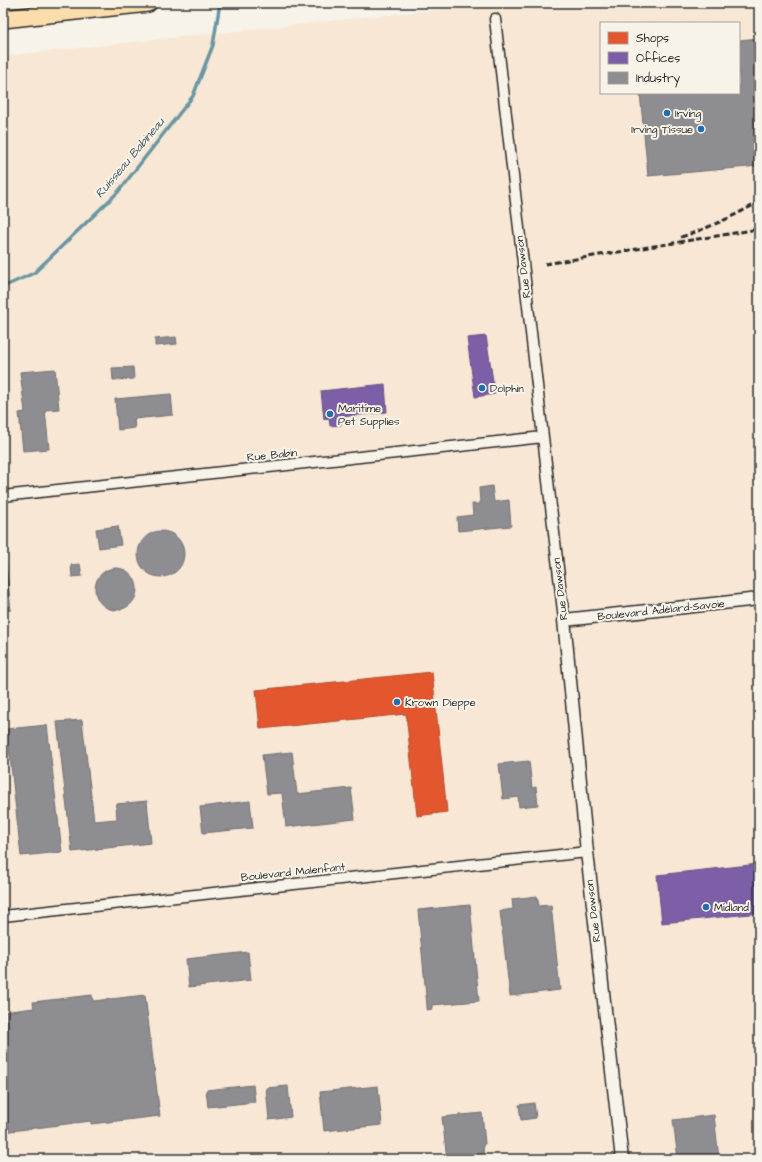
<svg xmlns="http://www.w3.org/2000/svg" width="762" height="1162" viewBox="0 0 762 1162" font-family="'Architects Daughter',sans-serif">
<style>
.built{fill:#f7e7d4;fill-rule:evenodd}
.shops{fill:#e4572e;stroke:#ac4a2d}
.offices{fill:#7b5ea7;stroke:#634f82}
.industry{fill:#8d8d92;stroke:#707073}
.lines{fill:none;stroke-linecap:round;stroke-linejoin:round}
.stream{stroke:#6996a3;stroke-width:3.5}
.minor-casing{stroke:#2b2b2b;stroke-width:13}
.tertiary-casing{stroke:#2b2b2b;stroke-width:15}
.motorway-casing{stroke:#2b2b2b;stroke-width:20}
.minor{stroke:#f7f3e8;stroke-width:10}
.tertiary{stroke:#f7f3e8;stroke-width:12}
.motorway{stroke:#fbddab;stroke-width:17}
.rail{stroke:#2b2b2b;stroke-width:3;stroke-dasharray:6 3;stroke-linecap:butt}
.poi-dot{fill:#1f6fb2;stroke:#f7f3e8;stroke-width:1.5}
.labels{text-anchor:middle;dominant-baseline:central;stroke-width:4;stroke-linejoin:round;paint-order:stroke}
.poi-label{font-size:11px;fill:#2b2b2b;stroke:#f7f3e8;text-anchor:start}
.street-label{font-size:11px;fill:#2b2b2b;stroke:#f7f3e8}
.water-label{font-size:12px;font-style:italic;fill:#45585d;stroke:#f7f3e8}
</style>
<rect width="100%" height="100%" fill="#f7f3e8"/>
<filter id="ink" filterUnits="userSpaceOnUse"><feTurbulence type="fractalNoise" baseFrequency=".025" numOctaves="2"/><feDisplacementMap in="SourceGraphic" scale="8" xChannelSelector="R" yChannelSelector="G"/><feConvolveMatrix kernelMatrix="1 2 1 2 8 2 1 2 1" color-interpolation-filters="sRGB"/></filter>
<g filter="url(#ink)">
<path class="built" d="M 499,3 L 759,3 L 759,1159 L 3,1159 L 3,56 ZM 601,23 L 739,23 L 739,93 L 601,93 Z"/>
<path class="shops" d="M 432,672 L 447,812 L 417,816 L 406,714 L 260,729 L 256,690 Z"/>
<path class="offices" d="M 486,336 L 495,394 L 475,397 L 467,338 Z
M 385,384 L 387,412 L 340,417 L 341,425 L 330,426 L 329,418 L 324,419 L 321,391 Z
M 759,864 L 759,913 L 662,923 L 657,875 Z"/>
<path class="industry" d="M 759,38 L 759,166 L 648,176 L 640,93 L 739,93 L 739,40 Z
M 176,337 L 177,344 L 155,346 L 155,339 Z
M 133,367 L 134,379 L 113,380 L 112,368 Z
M 55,369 L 59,409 L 45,410 L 49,449 L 23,451 L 19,413 L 25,412 L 20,372 Z
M 171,394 L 173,415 L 134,419 L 135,428 L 118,430 L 115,399 Z
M 492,486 L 494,502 L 509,500 L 511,526 L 458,531 L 457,517 L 473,515 L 472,504 L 480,504 L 479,488 Z
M 118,526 L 121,545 L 99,548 L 96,529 Z
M138 554a23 23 0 1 1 46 0a23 23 0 1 1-46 0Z
M 3,554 L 5,554 L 11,610 L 3,611 Z
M 80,564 L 82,576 L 72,577 L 71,565 Z
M95 589a21 21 0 1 1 42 0a21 21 0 1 1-42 0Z
M 82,720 L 94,821 L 117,819 L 116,804 L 147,801 L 151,843 L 72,852 L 57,722 Z
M 47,725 L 62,852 L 21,856 L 7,729 Z
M 292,752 L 297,794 L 351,788 L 355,819 L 286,827 L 282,793 L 267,794 L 262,755 Z
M 529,761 L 532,788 L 536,787 L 538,805 L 519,807 L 518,797 L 503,799 L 499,764 Z
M 250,801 L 253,828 L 203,833 L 200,807 Z
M 537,896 L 539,906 L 551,905 L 560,990 L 510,996 L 500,911 L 513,909 L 512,899 Z
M 470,905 L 479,1001 L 432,1005 L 432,1009 L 427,1010 L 427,1006 L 418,910 Z
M 248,952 L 251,980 L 189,987 L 186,959 Z
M 92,995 L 93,1001 L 145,995 L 160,1116 L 91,1124 L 91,1121 L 3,1132 L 3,1012 L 34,1008 L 33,1002 Z
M 253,1085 L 255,1102 L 208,1107 L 206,1090 Z
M 288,1086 L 291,1117 L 269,1120 L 266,1088 Z
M 378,1086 L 382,1125 L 324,1131 L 320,1092 Z
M 534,1103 L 536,1118 L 521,1120 L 519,1105 Z
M 482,1113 L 485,1144 L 483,1144 L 484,1159 L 447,1159 L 442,1117 Z
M 714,1115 L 719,1159 L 678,1159 L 673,1120 Z"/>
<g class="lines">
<path class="stream" d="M 3,287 L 34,273 L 118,192 L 193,96 L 213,45 L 220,3"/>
<defs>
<path id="minor" d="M 495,19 L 564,620
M 3,496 L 543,437
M 3,916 L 587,852"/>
<path id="tertiary" d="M 622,1159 L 587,852 L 564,620 L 759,599"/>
<path id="motorway" d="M 3,19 L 148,3"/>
</defs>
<use href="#minor" class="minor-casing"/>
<use href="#tertiary" class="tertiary-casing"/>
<use href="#motorway" class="motorway-casing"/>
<use href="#minor" class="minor"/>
<use href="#tertiary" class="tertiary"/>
<use href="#motorway" class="motorway"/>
<path class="rail" d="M 681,237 C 709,228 734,216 759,202
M 545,264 L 759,229"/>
</g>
</g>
<g class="poi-dot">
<circle cx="667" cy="113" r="4"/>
<circle cx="701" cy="129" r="4"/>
<circle cx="482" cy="388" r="4"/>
<circle cx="330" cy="414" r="4"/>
<circle cx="397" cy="702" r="4"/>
<circle cx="706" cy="907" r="4"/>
</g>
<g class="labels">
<g class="poi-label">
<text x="675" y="113">Irving</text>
<text x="693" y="129" text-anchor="end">Irving Tissue</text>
<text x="490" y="388">Dolphin</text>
<text x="338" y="408">Maritime<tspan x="338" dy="13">Pet Supplies</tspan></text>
<text x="405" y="702">Krown Dieppe</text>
<text x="714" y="907">Midland</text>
</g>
<g class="street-label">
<text transform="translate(523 267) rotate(-97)">Rue Dawson</text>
<text transform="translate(272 455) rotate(-6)">Rue Babin</text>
<text transform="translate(560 589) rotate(-97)">Rue Dawson</text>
<text transform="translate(661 610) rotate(-6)">Boulevard Adélard-Savoie</text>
<text transform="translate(293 872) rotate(-6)">Boulevard Malenfant</text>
<text transform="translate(593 911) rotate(-97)">Rue Dawson</text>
</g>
<g class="water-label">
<text transform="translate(130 158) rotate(-50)">Ruisseau Babineau</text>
</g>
</g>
<rect width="762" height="1162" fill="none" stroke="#f7f3e8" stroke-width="16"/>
<rect x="8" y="8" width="746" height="1146" fill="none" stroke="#2b2b2b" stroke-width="1.5" filter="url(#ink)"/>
<rect x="600" y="22" width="140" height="72" fill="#f7f3e8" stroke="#a5a39c"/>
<rect x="608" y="32" width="20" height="12" fill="#e4572e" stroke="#a5a39c"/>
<text x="636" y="42" font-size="12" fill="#2b2b2b">Shops</text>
<rect x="608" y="52" width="20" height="12" fill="#7b5ea7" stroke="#a5a39c"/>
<text x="636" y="62" font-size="12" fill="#2b2b2b">Offices</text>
<rect x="608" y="72" width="20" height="12" fill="#8d8d92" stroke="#a5a39c"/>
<text x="636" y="82" font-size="12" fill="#2b2b2b">Industry</text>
</svg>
